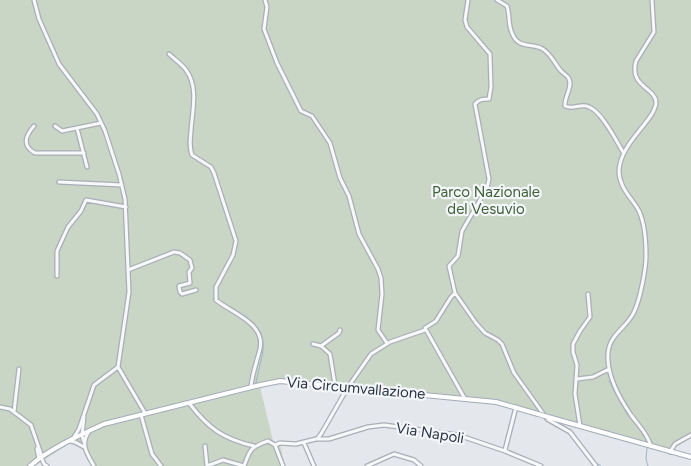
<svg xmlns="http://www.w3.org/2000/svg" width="691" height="466" viewBox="0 0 691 466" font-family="Figtree,sans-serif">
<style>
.green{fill:#c9d6c5}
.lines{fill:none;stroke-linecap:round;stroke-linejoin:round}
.stream{stroke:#9fb4cc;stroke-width:1}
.minor-casing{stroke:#a9aeb7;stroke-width:5.5}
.major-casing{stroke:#a3abb8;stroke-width:6}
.minor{stroke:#f7f8fa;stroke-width:3}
.major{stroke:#fff;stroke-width:4}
.major-bridge-casing{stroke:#a3abb8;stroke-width:6;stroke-linecap:butt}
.major-bridge{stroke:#fff;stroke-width:4}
.labels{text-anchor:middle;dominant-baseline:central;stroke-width:4.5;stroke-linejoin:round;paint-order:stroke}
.park-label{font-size:15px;fill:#3f6138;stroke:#f4f6f9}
.street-label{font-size:15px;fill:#2b3445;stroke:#f4f6f9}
</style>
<rect width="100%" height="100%" fill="#e4e7ec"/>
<path class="green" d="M 0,0 L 691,0 L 691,436 L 663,452 L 492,402 L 280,383 L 260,387 L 273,441 L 280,445 L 285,466 L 93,466 C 87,455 84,445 70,443 L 35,466 L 0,466 Z"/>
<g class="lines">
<path class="stream" d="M 242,315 C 275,334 261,354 256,383
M 609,381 L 627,414 L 643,433 L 648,444
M 647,448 L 646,459 L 648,466
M 598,464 L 601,466"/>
<defs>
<path id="minor" d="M 34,0 L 39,19 L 59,64 L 97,114 L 105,131 L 119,174 L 125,199 L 129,292 L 118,367 L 145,413
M 265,0 L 267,7 L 264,29 L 277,63 L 301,111 L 312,116 L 330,143 L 340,178 L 349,196 L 359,234 L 378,269 L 381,278 L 382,294 L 378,330 L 387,343
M 497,0 L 507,6 C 510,15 508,25 512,33 C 518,49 530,43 541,48 C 551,53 554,63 561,71 C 564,74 568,76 569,79 C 573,87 564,97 565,106 C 573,110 581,103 589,107 C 601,111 616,140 623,152
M 169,54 C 174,59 182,64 186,70 C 199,87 192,112 191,131 C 190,139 189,147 192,155 L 211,167 L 214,173 L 236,241 L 233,255 L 216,287 L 216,300 C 230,312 266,323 260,349 C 257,361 252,374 251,387
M 34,126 C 25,136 22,146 35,153 L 84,153
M 55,126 L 62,131 L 101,123
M 77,128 L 87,167
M 59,182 L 122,185
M 128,270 L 174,252 L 180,253 L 190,260 L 192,268 L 189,272 L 190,283 L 179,286 L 180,292 L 182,294 L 196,290
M 57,276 L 57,251 L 68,227 L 81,211 L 86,200 L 126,207
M 455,293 L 449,266 L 458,256 L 462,231 L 487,188 L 489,179 L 475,104 C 479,99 483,99 489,99 L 491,87 L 490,54 L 467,27 L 465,20 L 468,0
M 313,344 L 321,346 L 330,354 L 335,385
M 321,346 L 339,333 L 340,330
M 577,379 L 593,377 L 609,369
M 465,399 L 425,328 L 436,321 L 451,297 L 455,293 L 476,323 L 485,333 L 498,340 L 502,344 L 514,373 L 547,419 L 570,432 L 596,466
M 189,403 C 208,428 223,439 254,446
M 0,407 L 10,409 L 31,425 L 41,454
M 14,412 L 19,369
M 141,415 L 152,454 L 161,466
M 580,426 L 575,394 L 577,365 L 573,352 L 573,344 L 580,331 L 590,317 L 588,294
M 88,433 C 80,445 88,455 94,466
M 74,437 L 79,429 L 94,385 L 118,367
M 317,439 L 321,434 L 348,387 L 371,354 L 390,342 L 425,330
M 70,441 L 75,442 L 84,447
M 84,442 L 82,436 L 84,416
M 304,443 L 314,466
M 275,445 L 280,443 L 296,444 L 316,439 L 329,439 L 368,427 L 384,425 L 458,435 L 505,451 L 541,466
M 275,445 L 283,466
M 205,446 L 207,466
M 651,446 C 647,433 639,426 631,415 C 620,399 609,379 608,360 C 606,334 626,330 634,312 C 640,300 646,269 646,256 C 646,243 645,224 639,211 C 632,198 619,188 619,171 C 620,142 656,120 656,102 C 655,87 629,87 636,61 L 654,32 L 652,0
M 38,447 L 37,449 L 39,459
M 505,450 L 516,407
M 670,452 L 675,444 L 691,435
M 42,459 L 44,464 L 47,466
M 207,466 L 223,460 L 244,466
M 244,466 C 250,449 251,447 268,441 L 275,445
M 367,466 L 394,454 L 414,460 L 421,466"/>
<path id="major" d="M 548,417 L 691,457
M 30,466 C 49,449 80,435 104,424 L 260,385 L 280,381 L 496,402 L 538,414"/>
</defs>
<use href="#minor" class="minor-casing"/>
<use href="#major" class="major-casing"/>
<use href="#minor" class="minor"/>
<use href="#major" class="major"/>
<defs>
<path id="major-bridge" d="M 538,414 L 548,417"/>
</defs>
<use href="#major-bridge" class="major-bridge-casing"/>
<use href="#major-bridge" class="major-bridge"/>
</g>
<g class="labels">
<g class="park-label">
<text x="486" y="192">Parco Nazionale<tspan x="486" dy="17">del Vesuvio</tspan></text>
</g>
<g class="street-label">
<text transform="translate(356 388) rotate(5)">Via Circumvallazione</text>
<text transform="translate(430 433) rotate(9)">Via Napoli</text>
</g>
</g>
</svg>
